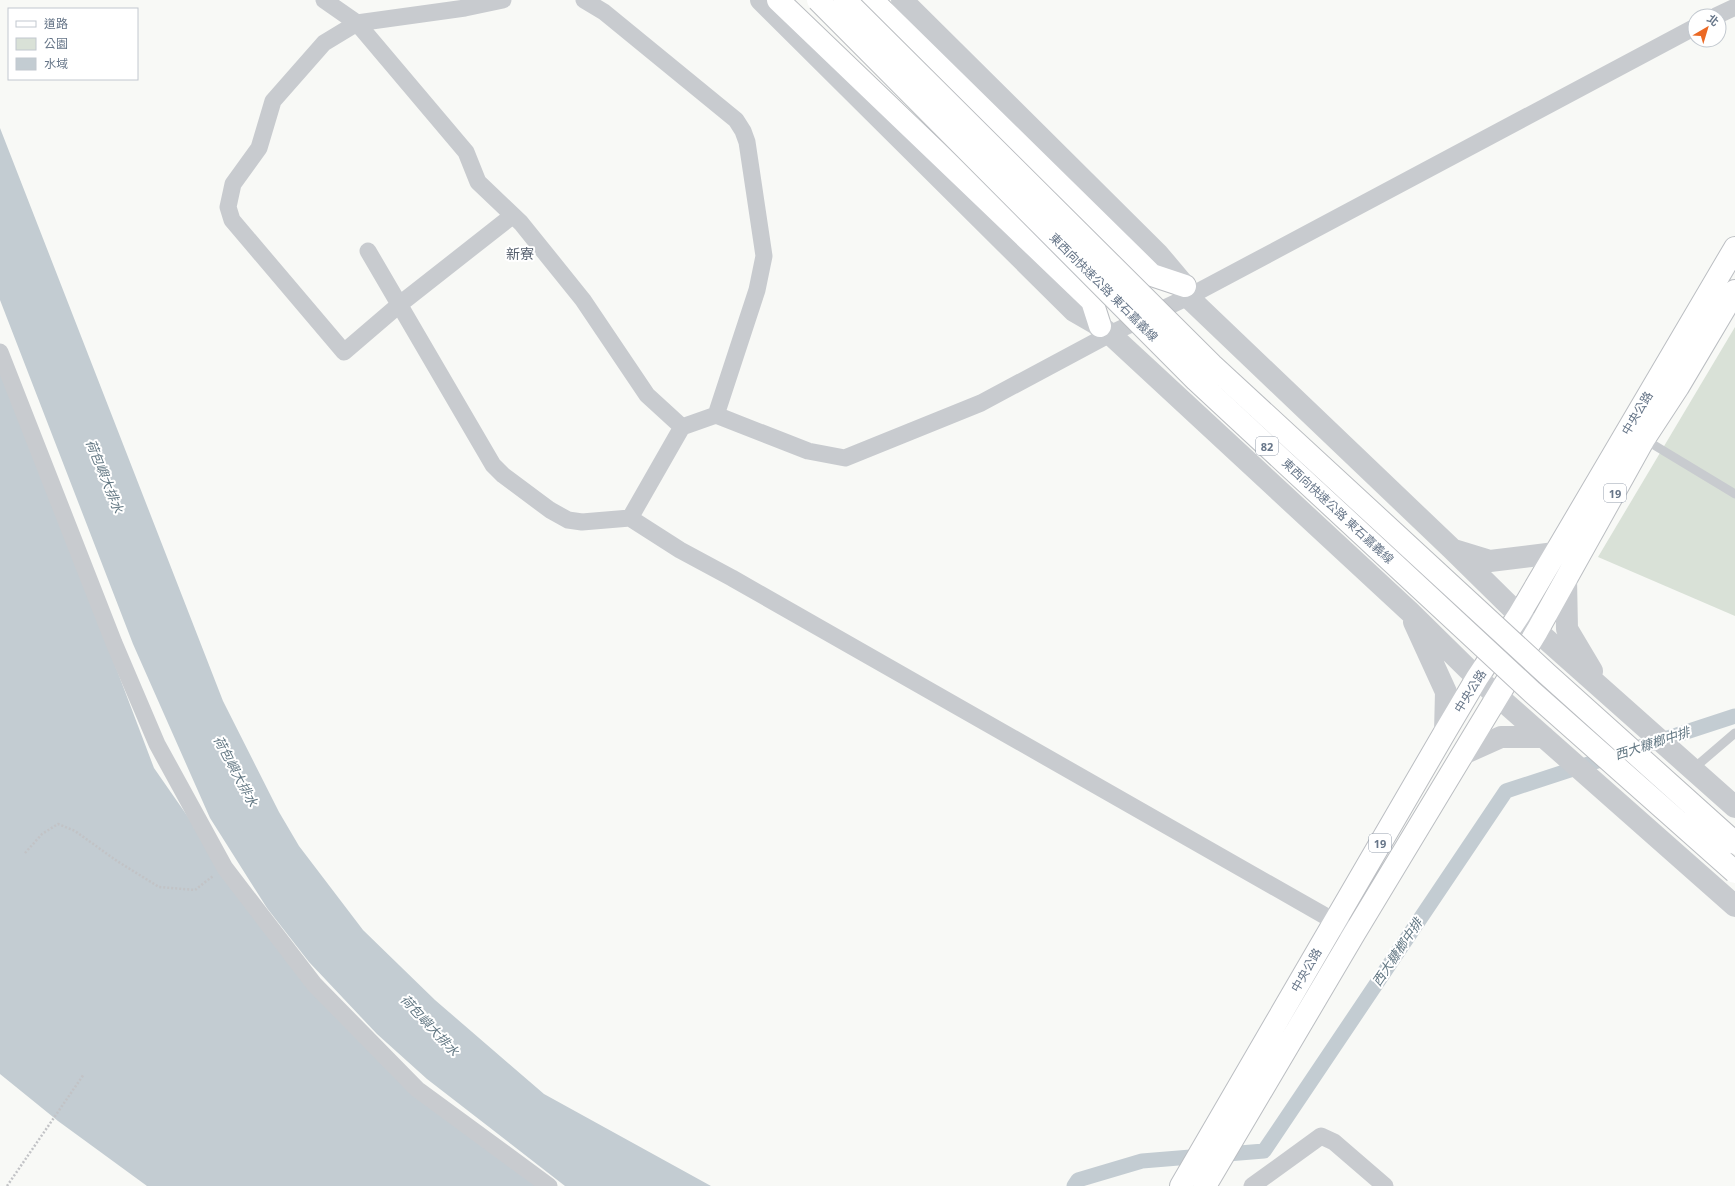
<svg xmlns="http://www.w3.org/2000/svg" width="1735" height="1186" viewBox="0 0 1735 1186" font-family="'Noto Sans','Noto Sans TC',sans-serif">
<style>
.green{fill:#d9e1d7}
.water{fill:#c3ccd2}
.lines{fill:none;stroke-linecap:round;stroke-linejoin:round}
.canal{stroke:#c3ccd2;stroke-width:15}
.primary-casing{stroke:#bbbec2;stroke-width:24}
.trunk-casing{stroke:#babdc1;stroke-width:24}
.path{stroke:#c2c3c6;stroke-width:2.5;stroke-dasharray:2 2;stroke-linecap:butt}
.service{stroke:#c8cbcf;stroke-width:9}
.minor{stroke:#c8cbcf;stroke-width:17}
.tertiary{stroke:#c8cbcf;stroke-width:22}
.primary{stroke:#fff;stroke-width:22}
.trunk{stroke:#fff;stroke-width:22}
.trunk-bridge-casing{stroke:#babdc1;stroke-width:24;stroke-linecap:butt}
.trunk-bridge{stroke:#fff;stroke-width:22}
.labels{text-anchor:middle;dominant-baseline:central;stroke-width:4;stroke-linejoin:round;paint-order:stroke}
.shield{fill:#fff;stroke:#949eac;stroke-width:1}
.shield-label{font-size:11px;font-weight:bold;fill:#667588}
.street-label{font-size:12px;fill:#667588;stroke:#fff}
.water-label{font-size:13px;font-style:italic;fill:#627783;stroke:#fff}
.quarter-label{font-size:14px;fill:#555f6d;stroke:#fff}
</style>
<rect width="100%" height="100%" fill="#f8f9f6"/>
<path class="green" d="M 1735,327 L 1735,616 L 1598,557 Z"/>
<path class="water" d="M 0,128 L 223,701 L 279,812 L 299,846 L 363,930 L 435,1000 L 544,1094 L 711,1186 L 565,1186 L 427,1079 L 377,1034 L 309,962 L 267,908 L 210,818 L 133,644 L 0,300 Z
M 0,366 L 31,443 L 154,768 L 282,952 L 435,1111 L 538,1186 L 147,1186 L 58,1121 L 0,1074 Z"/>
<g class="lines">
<path class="canal" d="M 1074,1186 L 1078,1180 L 1142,1161 L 1264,1151 L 1506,791 L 1735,716"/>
<defs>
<path id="primary" d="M 1181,1186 L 1445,732 L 1477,678 L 1519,615 L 1735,248
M 1205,1186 L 1354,934 L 1537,631 L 1644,439 L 1678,387 L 1735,291"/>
<path id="trunk" d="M 778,0 L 1092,301 L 1100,326
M 872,0 L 1152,275 L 1185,286"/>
</defs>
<use href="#primary" class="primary-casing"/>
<use href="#trunk" class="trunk-casing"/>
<path class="path" d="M 25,853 L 42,834 L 58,824 L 75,831 L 117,861 L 159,887 L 195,890 L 213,876
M 7,1186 L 84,1074"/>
<path class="service" d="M 1644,439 L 1735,494
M 1693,769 L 1735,733"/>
<path class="minor" d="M 324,0 L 357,23 L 466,152 L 478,182 L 521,223 L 583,300 L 647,395 L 682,427
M 503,0 L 465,8 L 357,23 L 324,43 L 273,101 L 259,148 L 233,184 L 228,207 L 232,220 L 344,352 L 400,304 L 512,216
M 584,0 L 604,12 L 736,120 L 743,131 L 747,142 L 764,256 L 757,290 L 716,415 L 682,427 L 630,518
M 1716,16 L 1735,7
M 368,251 L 493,465 L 503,475 L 550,510 L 568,520 L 582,522 L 630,518 L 680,550 L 732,578 L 1334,921 L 1354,934
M 0,352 L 114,643 L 157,744 L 225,868 L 314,984 L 417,1089 L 549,1186
M 716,415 L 808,451 L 845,458 L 981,403 L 1110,334 L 1188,297 L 1695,27
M 1252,1186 L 1321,1136 L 1334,1142 L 1385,1186"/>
<path class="tertiary" d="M 761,0 L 1074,311 L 1100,326 L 1110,334 L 1410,612 L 1477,678 L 1735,906
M 902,0 L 1158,254 L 1185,286 L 1188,297 L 1452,549 L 1519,615 L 1735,807
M 1454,550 L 1490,561 L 1555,553
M 1566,579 L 1567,629 L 1592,671
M 1414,622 L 1446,692 L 1445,732
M 1463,754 L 1501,737 L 1544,737"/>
<use href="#primary" class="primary"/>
<use href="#trunk" class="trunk"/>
<defs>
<path id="trunk-bridge" d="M 818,0 L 1196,380 L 1532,692 L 1735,872
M 845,0 L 1212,365 L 1547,674 L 1735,843"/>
</defs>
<use href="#trunk-bridge" class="trunk-bridge-casing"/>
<use href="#trunk-bridge" class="trunk-bridge"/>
</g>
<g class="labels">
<g class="shield">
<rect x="1256" y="437" width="22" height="18" rx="3"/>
<rect x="1604" y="484" width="22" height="18" rx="3"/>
<rect x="1369" y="834" width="22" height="18" rx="3"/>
</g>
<g class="shield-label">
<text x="1267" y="446">82</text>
<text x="1615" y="493">19</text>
<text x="1380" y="843">19</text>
</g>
<g class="street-label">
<text transform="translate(1104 287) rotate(45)">東西向快速公路 東石嘉義線</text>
<text transform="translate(1637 413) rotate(-59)">中央公路</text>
<text transform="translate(1338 511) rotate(43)">東西向快速公路 東石嘉義線</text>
<text transform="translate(1470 691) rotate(-58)">中央公路</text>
<text transform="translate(1306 970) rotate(-60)">中央公路</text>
</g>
<g class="water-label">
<text transform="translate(105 476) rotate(68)">荷包嶼大排水</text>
<text transform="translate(1652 743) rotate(-18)">西大糠榔中排</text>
<text transform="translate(236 771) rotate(62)">荷包嶼大排水</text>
<text transform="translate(1397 952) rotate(-56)">西大糠榔中排</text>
<text transform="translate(430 1025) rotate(47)">荷包嶼大排水</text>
</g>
<g class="quarter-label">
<text x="520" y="253">新寮</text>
</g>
</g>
<rect x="8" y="8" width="130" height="72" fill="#ffffff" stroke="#c2c8cf"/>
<rect x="16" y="21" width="20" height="6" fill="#ffffff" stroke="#c2c8cf"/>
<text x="44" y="28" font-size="12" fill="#667588">道路</text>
<rect x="16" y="38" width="20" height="12" fill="#d9e1d7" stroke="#c2c8cf"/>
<text x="44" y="48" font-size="12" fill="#667588">公園</text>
<rect x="16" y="58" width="20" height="12" fill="#c3ccd2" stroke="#c2c8cf"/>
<text x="44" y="68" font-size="12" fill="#667588">水域</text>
<g transform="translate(1707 28) rotate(38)"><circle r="19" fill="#ffffff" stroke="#c2c8cf"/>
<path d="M0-3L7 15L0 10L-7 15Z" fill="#eb6924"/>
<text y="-6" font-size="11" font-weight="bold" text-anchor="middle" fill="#667588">北</text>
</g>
</svg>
